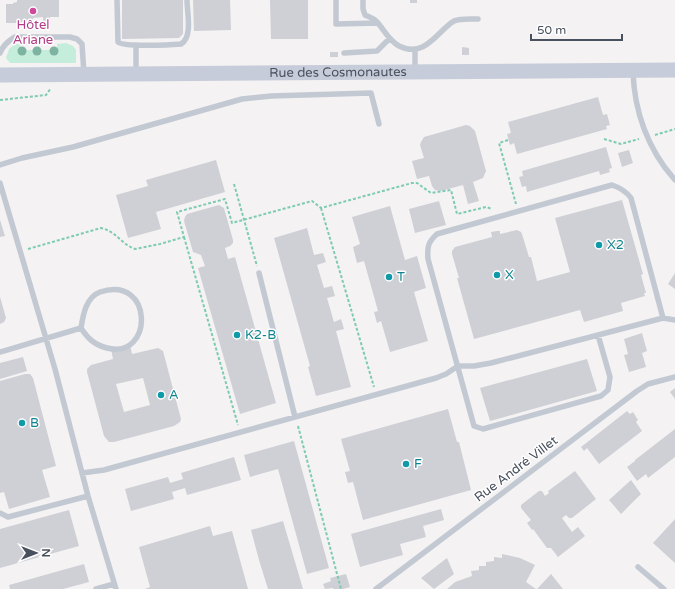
<svg xmlns="http://www.w3.org/2000/svg" width="675" height="589" viewBox="0 0 675 589" font-family="'Varela Round',sans-serif">
<style>
.green{fill:#c4eedb}
.building{fill:#cfd0d6;fill-rule:evenodd}
.lines{fill:none;stroke-linecap:round;stroke-linejoin:round}
.path{stroke:#7dcbb2;stroke-width:2;stroke-dasharray:3 2;stroke-linecap:butt}
.lane{stroke:#c3c9d2;stroke-width:5.5}
.secondary{stroke:#c6ccd9;stroke-width:15}
.tree{fill:#7eb2a1}
.hotel-dot{fill:#d1479c;stroke:#fff;stroke-width:1.5}
.culture-dot{fill:#0f9aa8;stroke:#fff;stroke-width:1.5}
.labels{text-anchor:middle;dominant-baseline:central;stroke-width:3;stroke-linejoin:round;paint-order:stroke}
.hotel-label{font-size:13px;fill:#b23c85;stroke:#fff}
.street-label{font-size:13px;fill:#4a515e;stroke:#fff}
.culture-label{font-size:13px;fill:#0d838f;stroke:#fff;text-anchor:start}
</style>
<rect width="100%" height="100%" fill="#f4f2f2"/>
<path class="green" d="M 66,43 L 73,46 L 76,50 L 76,63 L 10,63 L 6,58 L 9,49 L 15,44 L 20,44 L 21,50 L 57,50 L 57,44 Z"/>
<path class="building" d="M 17,0 L 59,0 L 59,17 L 50,17 L 50,21 L 43,21 L 43,17 L 33,18 L 33,23 L 6,23 L 6,4 L 13,4 L 13,3 L 17,2 Z
M 122,0 L 183,0 L 183,34 L 179,38 L 122,39 Z
M 193,0 L 230,0 L 231,30 L 194,31 Z
M 270,0 L 308,0 L 308,39 L 271,39 Z
M 410,0 L 417,0 L 417,3 L 410,3 Z
M 462,47 L 469,48 L 469,55 L 462,55 Z
M 330,52 L 338,52 L 338,57 L 330,57 Z
M 598,97 L 603,115 L 607,114 L 610,125 L 606,126 L 607,129 L 517,154 L 514,143 L 510,145 L 507,134 L 511,133 L 508,122 Z
M 466,125 L 470,126 L 475,131 L 486,171 L 483,178 L 473,182 L 479,201 L 468,204 L 463,185 L 441,191 L 435,190 L 432,186 L 429,176 L 417,179 L 412,161 L 424,158 L 420,145 L 421,142 L 424,137 Z
M 606,147 L 612,168 L 609,169 L 610,172 L 600,175 L 599,171 L 527,192 L 526,186 L 522,187 L 519,177 L 523,176 L 522,171 Z
M 629,150 L 633,163 L 622,167 L 618,153 Z
M 216,160 L 225,192 L 156,212 L 161,229 L 128,238 L 116,195 L 148,186 L 146,180 Z
M 622,200 L 643,274 L 641,275 L 646,293 L 644,293 L 645,296 L 621,303 L 623,311 L 584,322 L 580,310 L 474,339 L 457,278 L 459,278 L 452,254 L 452,251 L 455,247 L 492,237 L 491,232 L 497,231 L 500,231 L 500,234 L 517,230 L 521,232 L 522,234 L 529,257 L 531,257 L 537,281 L 570,272 L 555,218 Z
M 439,201 L 446,225 L 415,233 L 409,209 Z
M 219,205 L 224,208 L 233,240 L 233,243 L 230,246 L 225,248 L 228,259 L 235,257 L 276,403 L 240,414 L 198,268 L 205,266 L 201,255 L 193,252 L 184,221 L 185,217 L 187,214 Z
M 390,206 L 405,260 L 417,256 L 426,288 L 414,292 L 428,341 L 390,352 L 381,321 L 377,323 L 374,312 L 378,311 L 364,261 L 357,263 L 353,247 L 360,244 L 352,217 Z
M 0,220 L 5,236 L 0,237 Z
M 307,228 L 314,255 L 323,253 L 326,262 L 317,265 L 324,288 L 332,286 L 335,296 L 327,298 L 334,322 L 341,319 L 344,329 L 336,331 L 351,387 L 316,396 L 308,367 L 310,366 L 274,238 Z
M 675,273 L 675,289 L 668,284 Z
M 0,297 L 6,318 L 4,322 L 0,324 Z
M 642,333 L 647,351 L 642,353 L 646,367 L 629,372 L 624,355 L 628,354 L 624,339 Z
M 130,344 L 132,354 L 158,348 L 163,351 L 181,419 L 180,422 L 174,426 L 114,442 L 109,442 L 104,436 L 87,372 L 87,369 L 91,365 L 113,359 L 111,349 ZM 143,378 L 150,405 L 124,412 L 116,384 Z
M 23,357 L 27,371 L 0,379 L 0,363 Z
M 587,359 L 597,391 L 490,421 L 480,388 Z
M 25,374 L 30,374 L 33,378 L 56,466 L 42,470 L 50,497 L 9,509 L 4,492 L 0,493 L 0,381 Z
M 675,388 L 675,399 L 670,392 Z
M 448,409 L 457,442 L 459,442 L 471,490 L 363,520 L 353,482 L 348,483 L 345,472 L 350,471 L 341,439 Z
M 627,411 L 630,414 L 633,412 L 638,420 L 636,422 L 642,431 L 599,464 L 587,448 L 584,451 L 581,447 Z
M 675,429 L 675,457 L 648,478 L 646,474 L 637,481 L 627,467 L 635,461 L 635,460 Z
M 294,441 L 329,568 L 307,574 L 278,469 L 250,477 L 244,455 Z
M 234,457 L 241,480 L 187,495 L 185,488 L 172,492 L 174,499 L 131,511 L 125,489 L 168,477 L 170,483 L 183,479 L 181,473 Z
M 575,471 L 596,499 L 572,518 L 569,518 L 566,515 L 562,518 L 572,532 L 578,527 L 585,536 L 558,557 L 551,548 L 547,548 L 533,529 L 532,530 L 527,523 L 531,520 L 521,508 L 521,505 L 539,491 L 542,491 L 545,496 L 549,493 L 548,491 Z
M 631,480 L 641,494 L 621,514 L 609,500 Z
M 441,509 L 444,520 L 423,526 L 426,537 L 400,544 L 403,555 L 360,567 L 351,534 Z
M 69,510 L 79,546 L 0,568 L 0,529 Z
M 675,519 L 675,563 L 653,543 Z
M 283,521 L 303,589 L 268,589 L 259,560 L 251,530 Z
M 210,526 L 213,536 L 232,531 L 248,589 L 145,589 L 150,587 L 139,547 Z
M 502,554 L 520,558 L 535,565 L 526,582 L 536,589 L 447,589 L 455,582 L 472,576 L 471,571 L 479,570 L 479,566 L 486,566 L 486,562 L 494,561 L 494,557 L 502,558 Z
M 447,558 L 454,574 L 434,589 L 421,578 Z
M 84,564 L 89,582 L 63,589 L 10,589 L 9,585 Z
M 346,574 L 350,587 L 343,589 L 333,589 L 333,588 L 325,589 L 323,584 L 331,581 L 330,578 Z
M 551,574 L 563,589 L 537,589 Z"/>
<g class="lines">
<path class="path" d="M 0,100 L 46,95 L 51,88
M 655,135 L 675,129
M 604,139 L 621,144 L 639,139
M 508,140 L 499,143 L 516,204
M 234,184 L 257,266
M 321,208 L 374,387
M 184,237 L 238,425
M 28,249 L 101,228 C 116,231 121,244 135,249 L 160,244 L 184,237 L 177,212 L 225,199 L 232,223 L 312,201 L 321,208 L 412,183 L 417,183 L 431,193 L 451,190 L 457,214 L 486,207 L 492,209
M 298,426 L 341,589"/>
<path class="lane" d="M 117,0 L 118,42 C 122,47 170,45 181,44 C 193,37 187,12 187,0
M 336,0 L 336,24 L 378,23
M 363,0 L 363,9 L 365,15 C 369,17 373,18 376,21 C 384,29 388,40 399,46 C 419,56 431,42 444,29 C 447,27 450,23 454,21 C 461,18 470,19 478,19
M 415,50 L 415,71
M 0,53 C 3,45 8,41 15,37 L 70,37 L 77,39 L 82,44 L 84,74
M 344,53 L 377,51 L 389,39
M 633,71 C 634,111 648,150 675,180
M 136,72 L 136,45
M 0,165 L 22,158 L 73,147 L 242,99 L 271,96 L 371,93 L 379,124
M 0,183 L 55,369 L 88,496 L 116,589
M 259,273 L 295,417
M 598,335 L 610,377 L 608,390 L 601,396 L 483,429 L 474,426 L 428,259 C 427,247 428,242 437,234 L 612,185 C 621,188 626,191 631,198 L 663,318
M 0,352 L 81,328 C 83,315 86,297 100,292 C 154,274 154,360 107,348 C 95,345 88,339 81,328
M 82,473 L 104,470 L 436,378 L 446,374 L 458,366 L 474,366 L 491,363 L 663,318 L 675,320
M 0,513 L 8,517 L 88,496
M 638,567 L 664,589
M 96,589 L 114,584
M 376,589 L 637,391 L 648,384 L 675,377"/>
<path class="secondary" id="s1" d="M 0,75 L 675,70"/>
</g>
<g class="tree">
<circle cx="22" cy="51" r="4.5"/>
<circle cx="37" cy="51" r="4.5"/>
<circle cx="54" cy="51" r="4.5"/>
</g>
<circle class="hotel-dot" cx="33" cy="11" r="4"/>
<g class="culture-dot">
<circle cx="599" cy="245" r="4"/>
<circle cx="497" cy="275" r="4"/>
<circle cx="389" cy="277" r="4"/>
<circle cx="237" cy="335" r="4"/>
<circle cx="161" cy="395" r="4"/>
<circle cx="22" cy="423" r="4"/>
<circle cx="406" cy="464" r="4"/>
</g>
<g class="labels">
<g class="hotel-label">
<text x="33" y="25">Hôtel<tspan x="33" dy="15">Ariane</tspan></text>
</g>
<g class="street-label">
<text stroke="none"><textPath href="#s1" startOffset="338">Rue des Cosmonautes</textPath></text>
<text transform="translate(516 469) rotate(-37)">Rue André Villet</text>
</g>
<g class="culture-label">
<text x="607" y="245">X2</text>
<text x="505" y="275">X</text>
<text x="397" y="277">T</text>
<text x="245" y="335">K2-B</text>
<text x="169" y="395">A</text>
<text x="30" y="423">B</text>
<text x="414" y="464">F</text>
</g>
</g>
<g transform="translate(36 553) rotate(90)" stroke="#ffffff" stroke-width="3" paint-order="stroke">
<path d="M0-3L7 15L0 10L-7 15Z" fill="#4a515e"/>
<text y="-6" font-size="11" font-weight="bold" text-anchor="middle" fill="#4a515e">N</text>
</g>
<path d="M531 34v6h91v-6" fill="none" stroke="#4a515e" stroke-width="2"/>
<text x="537" y="34" font-size="12" fill="#4a515e" stroke="#ffffff" stroke-width="3" paint-order="stroke">50 m</text>
</svg>
